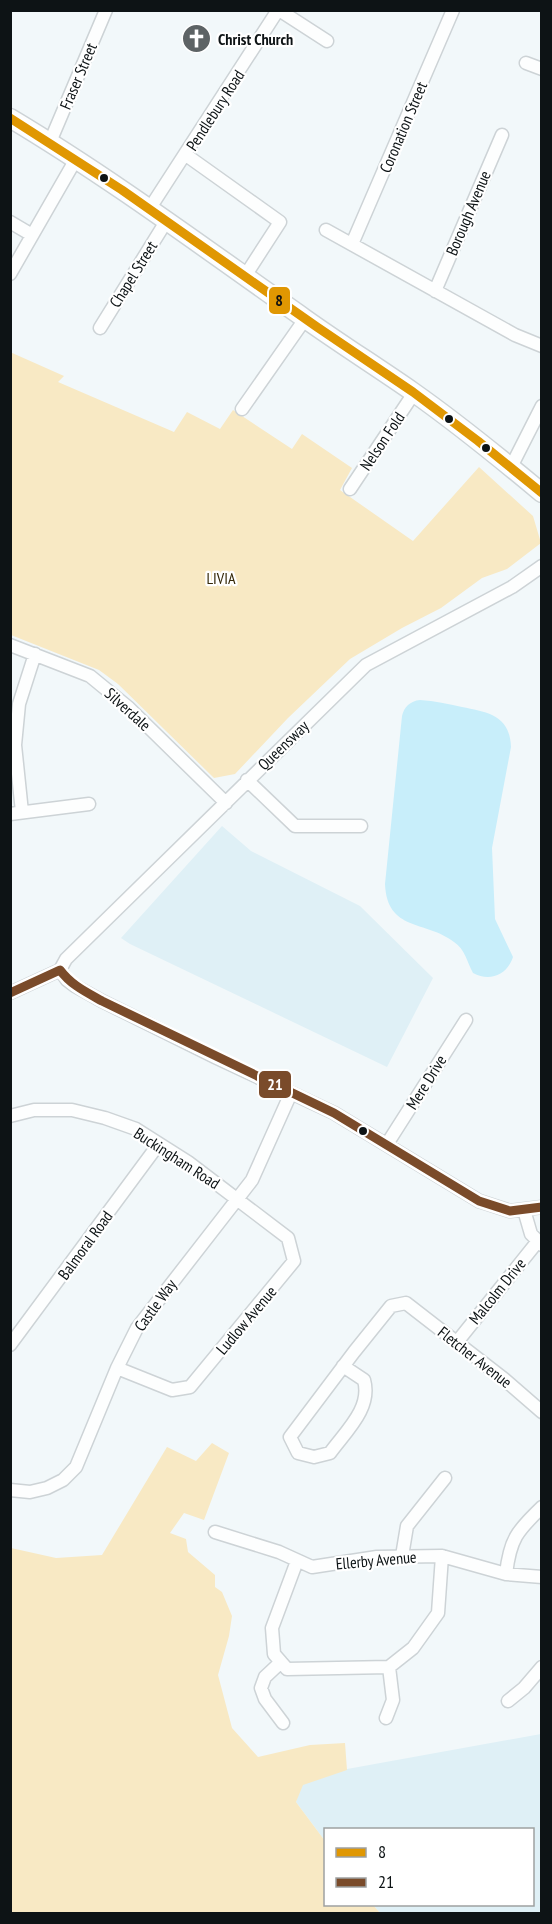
<svg xmlns="http://www.w3.org/2000/svg" width="552" height="1924" viewBox="0 0 552 1924" font-family="'PT Sans Narrow',sans-serif">
<style>
.built{fill:#dff0f6}
.green{fill:#f8e9c4}
.water{fill:#c8eefa}
.lines{fill:none;stroke-linecap:round;stroke-linejoin:round}
.minor-casing{stroke:#cdd3d6;stroke-width:15}
.primary-casing{stroke:#cdd3d6;stroke-width:21}
.minor{stroke:#fdfefe;stroke-width:12}
.primary{stroke:#fdfefe;stroke-width:18}
.bus-1-casing{stroke:#fff;stroke-width:14}
.bus-2-casing{stroke:#fff;stroke-width:14}
.bus-1{stroke:#e09702;stroke-width:9}
.bus-2{stroke:#7a4b2a;stroke-width:9}
.bus-dot{fill:#0d1315;stroke:#fff;stroke-width:2}
.labels{text-anchor:middle;dominant-baseline:central;stroke-width:4.5;stroke-linejoin:round;paint-order:stroke}
.poi-label{font-size:16px;font-weight:bold;fill:#0d1315;stroke:#fff;text-anchor:start}
.street-label{font-size:16px;fill:#0d1315;stroke:#fff}
.park-label{font-size:16px;fill:#342707;stroke:#fff}
.line-badge{stroke:#fff;stroke-width:2}
.badge-label{font-size:16px;text-anchor:middle;font-weight:bold;fill:#fff}
.pale-badge-label{font-size:16px;text-anchor:middle;font-weight:bold;fill:#111}
</style>
<rect width="100%" height="100%" fill="#f2f8fa"/>
<path class="built" d="M 222,826 L 251,851 L 360,906 L 433,978 L 387,1067 L 130,944 L 121,938 Z
M 541,1734 L 541,1913 L 380,1913 L 373,1905 L 532,1904 L 532,1830 L 326,1830 L 325,1841 L 296,1802 L 303,1777 Z"/>
<path class="green" d="M 10,352 L 64,376 L 58,382 L 174,432 L 187,412 L 220,429 L 233,410 L 292,449 L 302,434 L 352,468 L 340,490 L 413,541 L 479,467 L 533,516 L 541,543 L 507,569 L 482,578 L 441,608 L 402,628 L 350,659 L 288,718 L 235,774 L 214,778 L 118,684 L 99,670 L 11,635 Z
M 212,1443 L 229,1453 L 204,1520 L 184,1513 L 170,1533 L 186,1539 L 188,1552 L 215,1575 L 215,1587 L 222,1592 L 232,1616 L 229,1636 L 218,1675 L 232,1728 L 258,1757 L 310,1745 L 345,1743 L 347,1770 L 303,1785 L 296,1802 L 325,1841 L 326,1904 L 373,1905 L 380,1913 L 11,1913 L 11,1548 L 56,1558 L 102,1555 L 167,1447 L 196,1461 Z"/>
<path class="water" d="M 420,700 C 435,701 448,704 462,707 C 487,712 510,715 511,747 L 492,848 L 495,919 L 513,957 C 507,975 490,982 473,973 C 467,962 465,949 454,942 C 426,920 387,932 385,884 L 402,716 C 404,707 410,701 420,700 Z"/>
<g class="lines">
<defs>
<path id="minor" d="M 279,10 L 327,41
M 526,63 L 542,69
M 50,142 L 106,10
M 186,155 L 280,222 L 245,276
M 150,208 L 278,10
M 10,222 L 32,235
M 326,230 L 515,335 L 542,346
M 352,244 L 453,10
M 10,274 L 76,159
M 435,291 L 502,135
M 100,328 L 167,220
M 242,409 L 305,319
M 511,467 L 542,406
M 350,489 L 414,393
M 10,645 L 90,676 L 129,708 L 226,803
M 247,780 L 295,826 L 361,826
M 22,812 L 15,745 L 19,704 L 35,654
M 10,814 L 89,804
M 60,970 L 66,959 L 366,665 L 512,587 L 542,566
M 10,993 L 60,970 L 67,980 L 75,986 L 102,1001 L 215,1057 L 334,1113 L 479,1201 L 510,1211 L 542,1207
M 10,1116 L 34,1110 L 72,1110 L 105,1118 L 136,1129 L 188,1162 L 288,1238 L 294,1261 L 190,1387 L 172,1390 L 117,1368
M 387,1144 L 466,1020
M 524,1210 L 531,1234 L 542,1245
M 457,1342 L 538,1241
M 10,1345 L 158,1145
M 343,1366 L 364,1380 C 372,1408 346,1431 330,1453 L 314,1457 L 298,1453 L 290,1437 L 354,1352 L 391,1306 L 406,1303 L 504,1379 L 542,1412
M 10,1490 L 30,1492 L 47,1488 L 63,1480 L 76,1467 L 117,1368 L 137,1328 L 252,1180 L 291,1093
M 215,1532 L 279,1552 L 312,1567 L 377,1557 L 442,1556 L 506,1574 L 542,1577
M 402,1556 L 407,1526 L 445,1478
M 297,1561 L 272,1628 L 274,1654 L 287,1669 L 389,1667 L 413,1648 L 438,1613 L 442,1556
M 506,1574 C 510,1539 517,1531 542,1507
M 281,1662 L 265,1677 L 261,1688 L 265,1699 L 283,1723
M 508,1701 L 524,1688 L 542,1667
M 386,1718 L 393,1700 L 389,1667"/>
<path id="primary" d="M 10,118 C 112,179 207,250 304,318 C 339,343 377,367 413,392 C 457,423 500,458 542,493"/>
</defs>
<use href="#minor" class="minor-casing"/>
<use href="#primary" class="primary-casing"/>
<use href="#minor" class="minor"/>
<use href="#primary" class="primary"/>
<defs>
<path id="bus-1" d="M 10,118 L 122,190 L 317,327 L 413,392 L 478,441 L 542,493"/>
<path id="bus-2" d="M 10,993 L 60,970 C 71,985 86,992 102,1001 L 334,1113 L 479,1201 L 510,1211 L 542,1207"/>
</defs>
<use href="#bus-1" class="bus-1-casing"/>
<use href="#bus-2" class="bus-2-casing"/>
<use href="#bus-1" class="bus-1"/>
<use href="#bus-2" class="bus-2"/>
</g>
<defs>
<symbol id="church-disc" viewBox="-11 -11 22 22"><circle r="9.5" fill="#5d6365" stroke="#fff"/><path d="M-1.2-6h2.4v3.5h3.3v2.4h-3.3V6h-2.4V-.1h-3.3v-2.4h3.3Z" fill="#fff"/></symbol>
</defs>
<g fill-rule="evenodd">
<use href="#church-disc" x="180" y="22" width="33" height="33"/>
</g>
<g class="bus-dot">
<circle cx="104" cy="178" r="5"/>
<circle cx="449" cy="419" r="5"/>
<circle cx="486" cy="448" r="5"/>
<circle cx="363" cy="1131" r="5"/>
</g>
<g class="labels">
<g class="poi-label">
<text x="218" y="39">Christ Church</text>
</g>
<g class="street-label">
<text transform="translate(78 76) rotate(-67)">Fraser Street</text>
<text transform="translate(215 110) rotate(-57)">Pendlebury Road</text>
<text transform="translate(403 127) rotate(-67)">Coronation Street</text>
<text transform="translate(468 213) rotate(-67)">Borough Avenue</text>
<text transform="translate(133 274) rotate(-58)">Chapel Street</text>
<text transform="translate(382 441) rotate(-56)">Nelson Fold</text>
<text transform="translate(128 709) rotate(42)">Silverdale</text>
<text transform="translate(283 745) rotate(-44)">Queensway</text>
<text transform="translate(426 1082) rotate(-58)">Mere Drive</text>
<text transform="translate(177 1158) rotate(33)">Buckingham Road</text>
<text transform="translate(85 1245) rotate(-54)">Balmoral Road</text>
<text transform="translate(497 1291) rotate(-51)">Malcolm Drive</text>
<text transform="translate(155 1305) rotate(-54)">Castle Way</text>
<text transform="translate(246 1320) rotate(-50)">Ludlow Avenue</text>
<text transform="translate(475 1357) rotate(38)">Fletcher Avenue</text>
<text transform="translate(376 1560) rotate(-5)">Ellerby Avenue</text>
</g>
<g class="park-label">
<text x="221" y="578">LIVIA</text>
</g>
</g>
<g class="line-badge">
<rect x="268" y="286" width="23" height="29" rx="6" fill="#e09702"/>
<rect x="258" y="1070" width="34" height="29" rx="6" fill="#7a4b2a"/>
</g>
<g class="badge-label">
<text x="275" y="1090">21</text>
</g>
<g class="pale-badge-label">
<text x="279" y="306">8</text>
</g>
<rect width="552" height="1924" fill="none" stroke="#0d1315" stroke-width="24"/>
<rect x="324" y="1828" width="210" height="78" fill="#ffffff" stroke="#9ea1a1" stroke-width="1.5"/>
<rect x="336" y="1848" width="30" height="9" fill="#e09702" stroke="#9ea1a1" stroke-width="1.5"/>
<text x="378" y="1858" font-size="18" fill="#0d1315">8</text>
<rect x="336" y="1878" width="30" height="9" fill="#7a4b2a" stroke="#9ea1a1" stroke-width="1.5"/>
<text x="378" y="1888" font-size="18" fill="#0d1315">21</text>
</svg>
